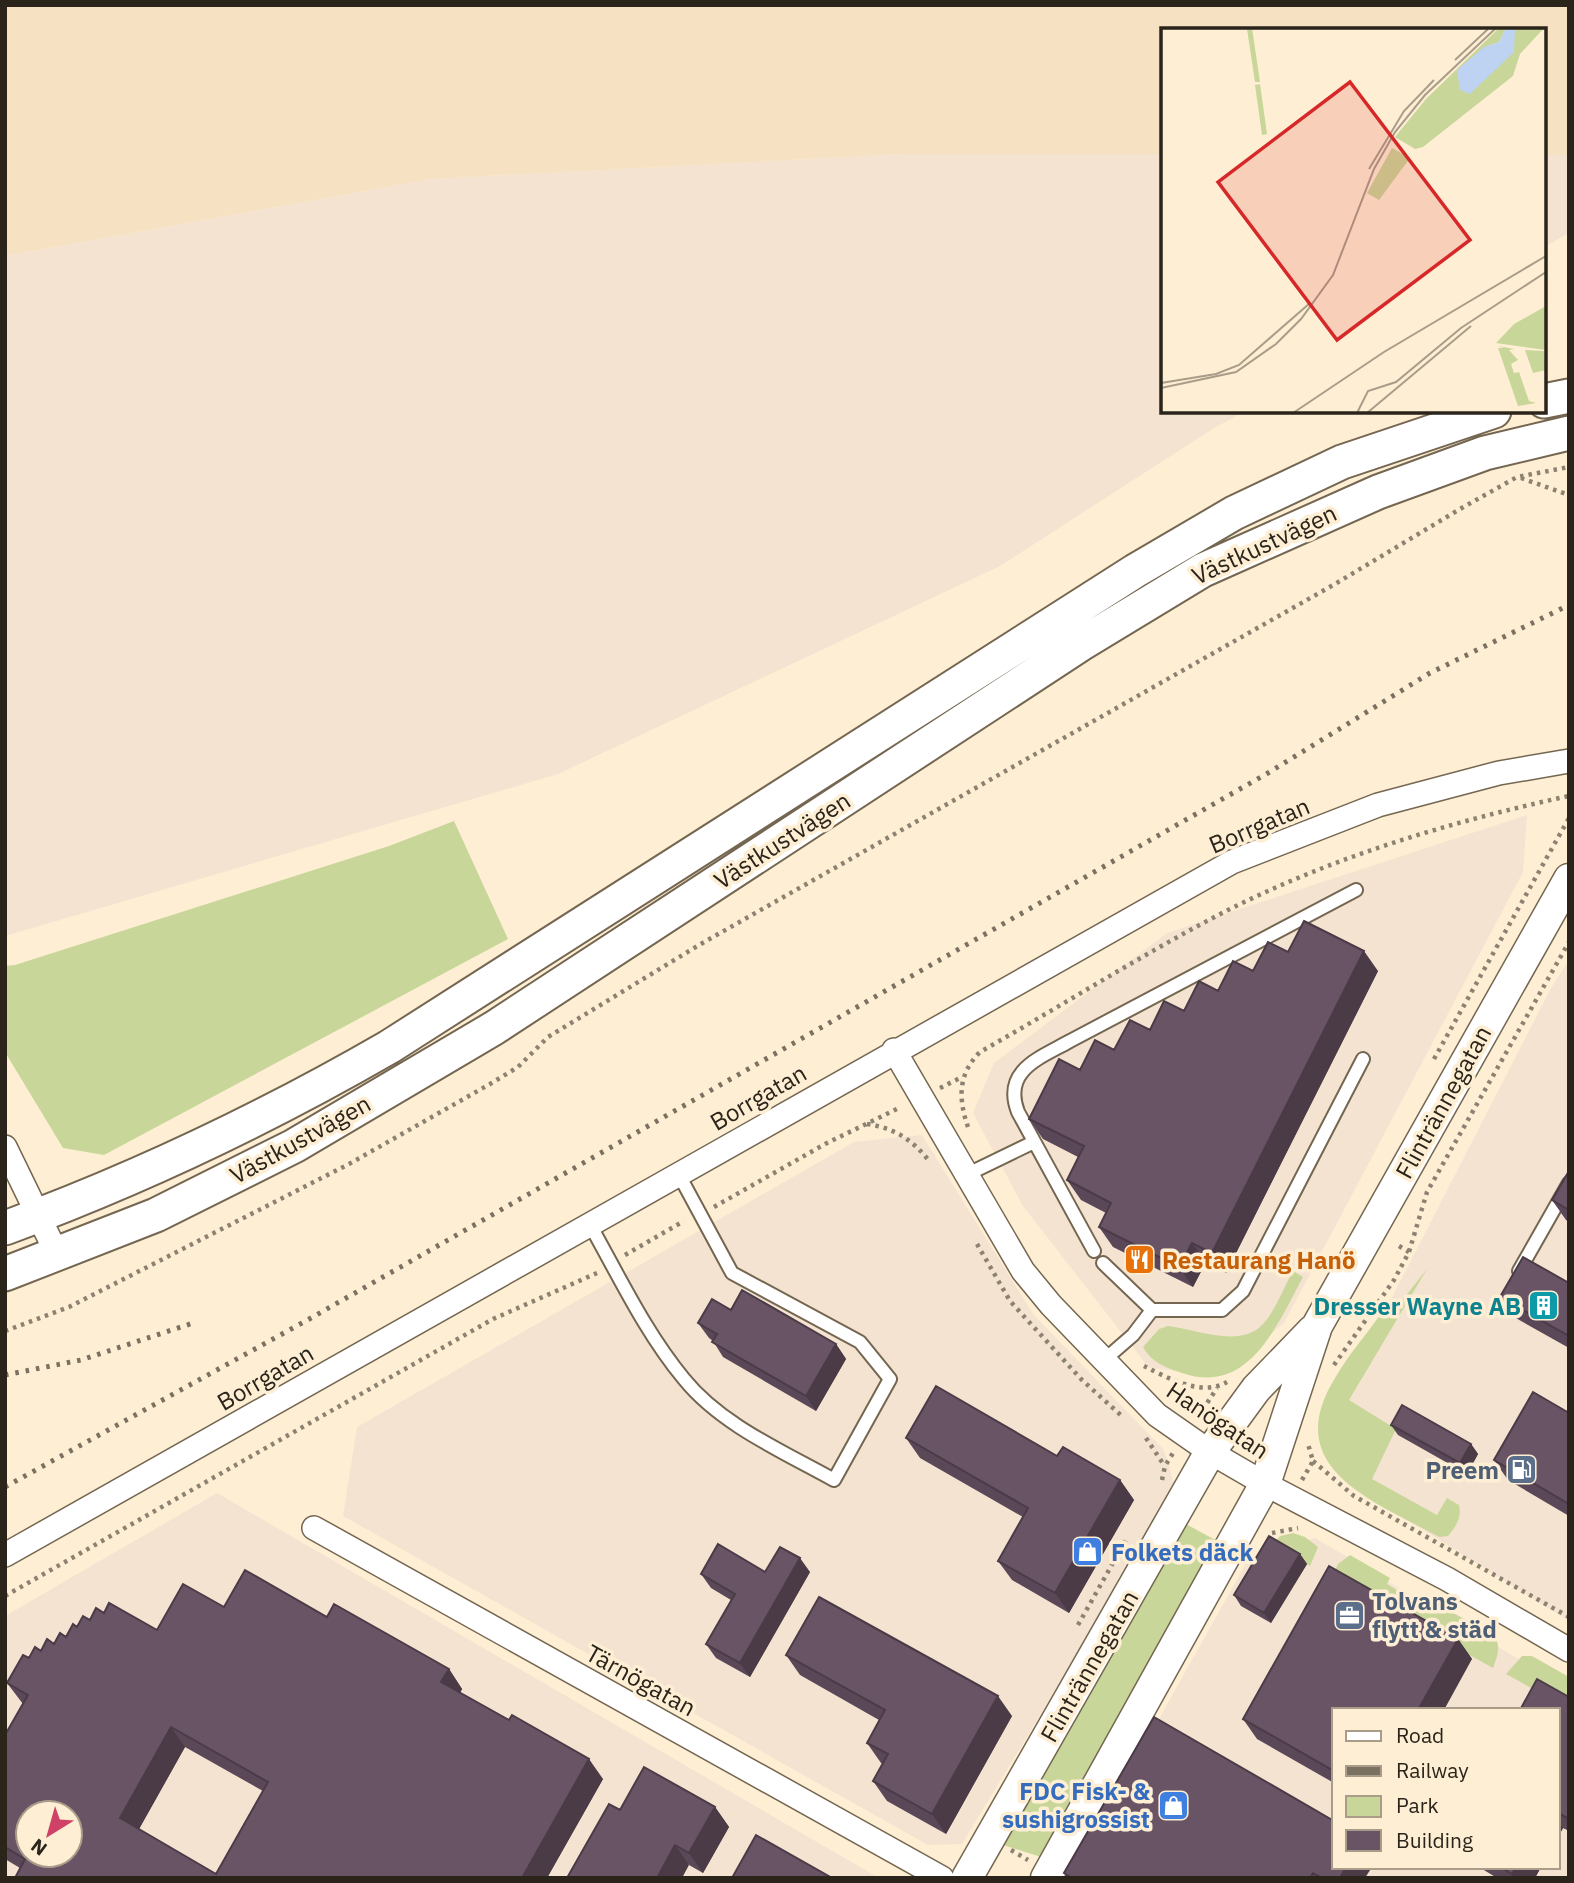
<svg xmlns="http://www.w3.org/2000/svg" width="1574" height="1883" viewBox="0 0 1574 1883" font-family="'IBM Plex Sans',sans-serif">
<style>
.built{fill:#f6e2c2}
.industrial{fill:#f4e3d1;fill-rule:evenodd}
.green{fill:#c9d699}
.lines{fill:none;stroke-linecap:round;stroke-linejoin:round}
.service-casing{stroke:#746650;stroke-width:16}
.minor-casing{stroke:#746650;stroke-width:26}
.tertiary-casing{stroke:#746650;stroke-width:33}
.secondary-casing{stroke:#746650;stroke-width:37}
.path{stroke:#8c8271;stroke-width:4.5;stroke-dasharray:3.5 5;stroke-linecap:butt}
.service{stroke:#fff;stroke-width:12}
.minor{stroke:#fff;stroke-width:23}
.tertiary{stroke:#fff;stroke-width:30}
.secondary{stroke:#fff;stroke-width:33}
.rail{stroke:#7a7161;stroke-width:5;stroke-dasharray:3.5 7;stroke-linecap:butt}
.wall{fill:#5a4858;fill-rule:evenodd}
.shaded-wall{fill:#4a3b47}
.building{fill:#695466;stroke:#4a3b47;stroke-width:2;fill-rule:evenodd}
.labels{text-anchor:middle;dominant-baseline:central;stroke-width:7;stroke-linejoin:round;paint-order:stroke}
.street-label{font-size:24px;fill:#2a241b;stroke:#feeed4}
.food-label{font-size:24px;font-weight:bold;fill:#c56008;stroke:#feeed4;text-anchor:start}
.culture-label{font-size:24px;font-weight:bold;fill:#0d838f;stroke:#feeed4;text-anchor:end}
.service-label{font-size:24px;font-weight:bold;fill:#4e5e75;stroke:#feeed4;text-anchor:end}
.shop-label{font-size:24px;font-weight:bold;fill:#366cbe;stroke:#feeed4;text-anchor:start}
.inset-road{fill:none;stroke:#a99d8a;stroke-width:2}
.view{fill:#d62828;fill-opacity:0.15;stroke:#d62828;stroke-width:3.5}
.inset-edge{fill:none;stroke:#2a241b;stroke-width:3.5}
</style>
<rect width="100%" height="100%" fill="#feeed4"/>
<path class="built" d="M 5,5 L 1569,5 L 1569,155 L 1544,155 L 1544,30 L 1163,30 L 1163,154 L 904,154 L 432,179 L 5,256 Z"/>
<path class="industrial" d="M 904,154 L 1163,154 L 1163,411 L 1246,411 L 1214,428 L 1000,566 L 558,774 L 5,936 L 5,256 L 432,179 Z
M 1544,155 L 1569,155 L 1569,233 L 1544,247 Z
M 1527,815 L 1523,872 L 1284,1323 L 1222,1375 L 1149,1368 L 1023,1206 L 973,1113 L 994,1063 L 1167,933 Z
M 1569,960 L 1569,1621 L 1383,1505 L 1328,1436 L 1364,1352 L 1550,990 Z
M 922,1135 L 1033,1314 L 1164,1450 L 1176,1491 L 962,1844 L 928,1845 L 343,1516 L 357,1427 L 854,1142 Z
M 217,1493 L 879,1878 L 5,1878 L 5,1616 ZM 28,1813 L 70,1813 L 70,1855 L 28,1855 Z
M 1315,1538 L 1569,1689 L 1569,1878 L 1070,1878 L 1249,1558 ZM 1334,1710 L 1558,1710 L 1558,1867 L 1334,1867 Z"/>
<path class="green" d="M 454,821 L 508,939 L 104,1155 L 63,1148 L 5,1052 L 5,966 L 15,965 L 389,846 Z
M 1427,1269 L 1349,1400 L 1396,1429 L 1372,1479 L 1437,1515 L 1447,1498 L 1459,1505 C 1462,1518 1456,1526 1448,1536 L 1439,1537 C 1374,1501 1279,1469 1335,1378 C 1351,1350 1374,1327 1390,1299 L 1400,1303 Z
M 1293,1271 L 1303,1277 C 1277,1325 1249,1396 1182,1373 C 1166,1368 1151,1362 1143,1347 L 1159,1329 L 1168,1326 C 1196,1329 1240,1349 1263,1324 C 1275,1311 1284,1287 1293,1271 Z
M 1184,1523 L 1219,1542 L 1044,1858 L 1000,1844 Z
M 1293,1533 L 1305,1537 L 1318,1547 L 1310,1566 L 1273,1544 L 1280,1536 Z
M 1350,1555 L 1390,1578 L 1387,1584 L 1418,1603 L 1422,1597 L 1492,1633 C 1502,1645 1498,1654 1493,1668 L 1331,1578 L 1338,1564 Z
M 1522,1656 L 1532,1656 L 1569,1677 L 1569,1709 L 1506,1674 Z"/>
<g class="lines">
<defs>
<path id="service" d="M 968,1174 L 1034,1142
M 589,1223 C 619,1276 645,1332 684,1379 C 721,1425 784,1452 834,1480 L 890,1379 L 860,1342 L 732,1273 L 678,1173
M 1094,1251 L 1018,1112 C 1002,1070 1040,1058 1070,1041 L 1356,890
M 1103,1263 L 1152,1310
M 1519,1271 L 1569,1183
M 1103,1361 L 1133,1335 L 1152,1310 L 1222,1310 L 1243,1291 L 1363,1059"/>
<path id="minor" d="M 894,1050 L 1023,1271 L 1051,1305 L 1157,1415 L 1210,1452 L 1265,1484 L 1447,1579 L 1569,1650
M 5,1147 L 57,1254
M 314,1528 L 942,1878
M 5,1555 L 1232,862 L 1378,805 L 1499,773 L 1569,761"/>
<path id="tertiary" d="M 967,1878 L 1210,1452 L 1256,1389 L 1312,1331
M 1046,1878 L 1265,1484 L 1317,1326 L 1569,879"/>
<path id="secondary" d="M 1544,401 L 1569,396
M 5,1228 C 138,1179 266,1118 389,1047 L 1135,571 L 1234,513 L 1342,462 L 1494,411
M 5,1274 L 156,1215 L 294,1146 L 494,1028 L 1081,644 L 1203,570 L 1378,492 L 1485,453 L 1569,433"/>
</defs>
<use href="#service" class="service-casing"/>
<use href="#minor" class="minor-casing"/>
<use href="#tertiary" class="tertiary-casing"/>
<use href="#secondary" class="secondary-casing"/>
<path class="path" d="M 1521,478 L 1569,495
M 1434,1059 L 1569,818
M 940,1088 L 962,1077
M 867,1124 C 894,1128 912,1139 929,1161
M 968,1127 C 958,1098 958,1074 980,1052 C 1056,1009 1130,962 1207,921 C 1319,861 1444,823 1569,796
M 714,1207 L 825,1144 L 901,1107
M 977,1244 L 1010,1301 L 1082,1380 L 1124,1418
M 1399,1246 L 1409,1252
M 625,1255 L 684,1221
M 5,1331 L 69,1307 L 349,1164 L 490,1084 L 518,1067 L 548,1037 L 699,945 L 1335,584 L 1460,509 L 1517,477 L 1569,467
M 1334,1365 L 1394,1280 L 1409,1252 L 1427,1192 L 1569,942
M 1144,1366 C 1168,1378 1201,1397 1227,1382
M 1198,1417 L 1217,1388
M 1146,1438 L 1164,1465
M 1313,1461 L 1354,1496 L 1569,1617
M 1162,1480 L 1165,1466 L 1173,1453
M 1302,1480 L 1313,1461 L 1308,1444
M 1272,1533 L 1298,1528
M 5,1596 L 493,1319 L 597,1273
M 1078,1625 L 1127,1538
M 1011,1850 L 1028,1860"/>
<use href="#service" class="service"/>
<use href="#minor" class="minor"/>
<use href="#tertiary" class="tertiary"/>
<use href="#secondary" class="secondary"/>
<path class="rail" d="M 5,1375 L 81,1360 L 196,1322
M 5,1487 L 311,1318 L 1268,773 L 1430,673 L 1569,605"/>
</g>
<path class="wall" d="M 1288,952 L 1378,971 L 1226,1273 L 1206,1262 L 1193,1287 L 1113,1247 L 1099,1227 L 1106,1213 L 1081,1200 L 1067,1180 L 1078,1157 L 1043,1139 L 1029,1119 L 1080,1070 Z
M 1569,1171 L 1569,1222 L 1566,1220 L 1552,1200 Z
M 1569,1283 L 1569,1348 L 1514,1317 L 1500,1297 Z
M 731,1310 L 836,1344 L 846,1359 L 816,1411 L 723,1357 L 713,1341 L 709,1338 L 698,1323 Z
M 1569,1413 L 1569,1516 L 1508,1480 L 1494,1460 Z
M 1391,1425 L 1471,1444 L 1478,1454 L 1467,1474 L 1398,1435 Z
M 906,1438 L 1057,1456 L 1120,1480 L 1134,1500 L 1069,1613 L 1012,1580 L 998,1561 L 1023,1517 L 920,1458 Z
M 1300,1554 L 1307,1564 L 1271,1623 L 1241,1606 L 1234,1595 Z
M 765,1572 L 810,1572 L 750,1677 L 716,1658 L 706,1644 L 731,1600 L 711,1588 L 701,1574 Z
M 224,1607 L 327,1617 L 449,1669 L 462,1689 L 460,1693 L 603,1779 L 547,1878 L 15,1878 L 20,1868 L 5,1859 L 5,1735 L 23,1704 L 7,1683 L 29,1658 L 66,1637 L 77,1627 L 104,1613 L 157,1630 ZM 185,1747 L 263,1791 L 216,1874 L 139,1829 Z
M 1458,1639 L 1472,1659 L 1334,1710 L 1334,1783 L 1257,1739 L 1243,1719 Z
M 786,1655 L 1012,1716 L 946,1834 L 887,1801 L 873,1781 L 883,1764 L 881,1763 L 867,1743 L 879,1720 L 800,1675 Z
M 1569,1697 L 1569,1831 L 1563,1828 L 1558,1837 L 1558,1710 Z
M 1154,1717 L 1365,1878 L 1067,1878 L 1064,1873 Z
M 715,1807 L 729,1827 L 703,1873 L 689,1865 L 620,1810 Z
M 1479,1867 L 1541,1867 L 1535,1878 L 1497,1878 Z"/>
<path class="shaded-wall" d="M 1364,951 L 1378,971 L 1226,1273 L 1212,1253 Z
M 1192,1243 L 1206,1262 L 1193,1287 L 1179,1267 Z
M 836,1344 L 846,1359 L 816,1411 L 806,1396 Z
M 1471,1444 L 1478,1454 L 1467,1474 L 1460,1463 Z
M 1120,1480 L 1134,1500 L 1069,1613 L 1055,1593 Z
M 1300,1554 L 1307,1564 L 1271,1623 L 1264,1613 Z
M 800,1558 L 810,1572 L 750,1677 L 740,1663 Z
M 1458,1639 L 1472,1659 L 1444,1710 L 1418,1710 Z
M 449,1669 L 462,1689 L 455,1702 L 441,1682 Z
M 998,1696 L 1012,1716 L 946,1834 L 932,1814 Z
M 171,1727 L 185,1747 L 134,1838 L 120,1818 Z
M 589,1759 L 603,1779 L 547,1878 L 522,1878 Z
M 715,1807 L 729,1827 L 703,1873 L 689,1853 Z
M 1558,1821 L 1563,1828 L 1558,1837 Z
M 675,1845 L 689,1865 L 682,1878 L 657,1878 Z
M 1346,1867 L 1372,1867 L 1365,1878 L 1340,1878 Z
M 1516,1867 L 1541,1867 L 1535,1878 L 1514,1878 L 1512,1874 Z"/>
<path class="building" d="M 1304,921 L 1364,951 L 1212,1253 L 1192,1243 L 1179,1267 L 1099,1227 L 1111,1203 L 1067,1180 L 1084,1146 L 1029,1119 L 1059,1059 L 1080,1070 L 1095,1040 L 1114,1050 L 1130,1020 L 1150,1030 L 1164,1001 L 1184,1011 L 1199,981 L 1218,991 L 1233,961 L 1253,971 L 1268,942 L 1288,952 Z
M 1569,1171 L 1569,1210 L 1552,1200 Z
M 1523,1257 L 1569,1283 L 1569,1336 L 1500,1297 Z
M 742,1290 L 836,1344 L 806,1396 L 712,1342 L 717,1334 L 698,1323 L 712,1299 L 731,1310 Z
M 936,1386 L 1057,1456 L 1063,1447 L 1120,1480 L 1055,1593 L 998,1561 L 1028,1508 L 906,1438 Z
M 1533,1392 L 1569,1413 L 1569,1504 L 1494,1460 Z
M 1402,1405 L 1471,1444 L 1460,1463 L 1391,1425 Z
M 1269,1536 L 1300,1554 L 1264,1613 L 1234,1595 Z
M 718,1544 L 765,1572 L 780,1547 L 800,1558 L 740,1663 L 706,1644 L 735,1594 L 701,1574 Z
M 1329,1566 L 1458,1639 L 1418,1710 L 1334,1710 L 1334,1771 L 1243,1719 Z
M 245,1570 L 327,1617 L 334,1604 L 449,1669 L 441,1682 L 509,1720 L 512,1715 L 589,1759 L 522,1878 L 15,1878 L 25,1859 L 5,1847 L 5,1735 L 28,1695 L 7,1683 L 23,1655 L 29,1658 L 35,1647 L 41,1651 L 47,1639 L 54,1644 L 60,1633 L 66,1637 L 73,1624 L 77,1627 L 83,1616 L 90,1620 L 96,1608 L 104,1613 L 109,1603 L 157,1630 L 183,1584 L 224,1607 ZM 171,1727 L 268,1782 L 216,1874 L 120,1818 ZM 28,1813 L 70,1813 L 70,1855 L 28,1855 Z
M 819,1597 L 998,1696 L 932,1814 L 873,1781 L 888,1754 L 867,1743 L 885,1710 L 786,1655 Z
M 1537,1679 L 1569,1697 L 1569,1819 L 1558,1813 L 1558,1710 L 1520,1710 Z
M 1154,1717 L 1334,1821 L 1334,1867 L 1346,1867 L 1340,1878 L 1322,1878 L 1313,1873 L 1310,1878 L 1072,1878 L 1064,1873 Z
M 644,1767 L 715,1807 L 689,1853 L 675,1845 L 657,1878 L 567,1878 L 609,1804 L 620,1810 Z
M 756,1835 L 832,1878 L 732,1878 Z
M 1500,1867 L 1516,1867 L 1512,1874 Z"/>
<defs>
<symbol id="restaurant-square" viewBox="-11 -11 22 22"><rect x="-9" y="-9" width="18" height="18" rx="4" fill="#e8710a" stroke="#feeed4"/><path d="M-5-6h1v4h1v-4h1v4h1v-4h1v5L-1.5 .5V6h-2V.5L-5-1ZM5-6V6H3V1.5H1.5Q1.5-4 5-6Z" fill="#fff"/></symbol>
<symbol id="building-square" viewBox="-11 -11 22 22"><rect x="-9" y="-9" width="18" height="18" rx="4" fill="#0f9aa8" stroke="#feeed4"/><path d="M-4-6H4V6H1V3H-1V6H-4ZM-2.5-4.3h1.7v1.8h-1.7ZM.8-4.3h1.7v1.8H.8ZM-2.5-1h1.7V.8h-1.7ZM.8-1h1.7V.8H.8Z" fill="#fff"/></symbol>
<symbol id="fuel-square" viewBox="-11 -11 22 22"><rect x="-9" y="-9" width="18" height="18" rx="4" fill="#5c6f8a" stroke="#feeed4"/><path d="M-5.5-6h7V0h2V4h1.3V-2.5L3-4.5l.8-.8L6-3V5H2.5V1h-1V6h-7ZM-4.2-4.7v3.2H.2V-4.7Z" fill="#fff"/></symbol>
<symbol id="shop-square" viewBox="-11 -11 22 22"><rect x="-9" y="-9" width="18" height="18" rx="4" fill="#3f7fe0" stroke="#feeed4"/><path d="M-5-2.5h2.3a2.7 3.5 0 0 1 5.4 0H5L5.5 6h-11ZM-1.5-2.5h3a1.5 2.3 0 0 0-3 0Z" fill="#fff"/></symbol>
<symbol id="office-square" viewBox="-11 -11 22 22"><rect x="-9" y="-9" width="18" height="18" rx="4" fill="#5c6f8a" stroke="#feeed4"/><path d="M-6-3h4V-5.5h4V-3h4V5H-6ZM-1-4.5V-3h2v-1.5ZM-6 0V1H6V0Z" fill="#fff"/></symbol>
</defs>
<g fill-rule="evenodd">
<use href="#restaurant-square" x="1122" y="1242" width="35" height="35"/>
<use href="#building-square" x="1526" y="1288" width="35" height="35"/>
<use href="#fuel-square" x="1504" y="1452" width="35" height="35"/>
<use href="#shop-square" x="1070" y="1534" width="35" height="35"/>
<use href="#office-square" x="1332" y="1598" width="35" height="35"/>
<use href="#shop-square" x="1156" y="1788" width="35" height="35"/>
</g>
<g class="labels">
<g class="street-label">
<text transform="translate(1264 544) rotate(-25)">Västkustvägen</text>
<text transform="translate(1259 825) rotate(-23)">Borrgatan</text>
<text transform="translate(782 840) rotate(-33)">Västkustvägen</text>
<text transform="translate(758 1097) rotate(-30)">Borrgatan</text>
<text transform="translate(1443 1102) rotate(-61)">Flintrännegatan</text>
<text transform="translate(300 1139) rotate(-29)">Västkustvägen</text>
<text transform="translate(265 1377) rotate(-30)">Borrgatan</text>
<text transform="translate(1218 1420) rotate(34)">Hanögatan</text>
<text transform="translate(1089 1666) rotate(-60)">Flintrännegatan</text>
<text transform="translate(641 1680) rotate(29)">Tärnögatan</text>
</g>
<g class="food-label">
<text x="1162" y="1260">Restaurang Hanö</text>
</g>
<g class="culture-label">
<text x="1521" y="1306">Dresser Wayne AB</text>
</g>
<g class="service-label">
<text x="1499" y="1470">Preem</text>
<text x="1372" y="1601" text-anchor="start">Tolvans<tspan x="1372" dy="28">flytt &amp; städ</tspan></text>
</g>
<g class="shop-label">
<text x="1111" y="1552">Folkets däck</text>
<text x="1150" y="1791" text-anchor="end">FDC Fisk- &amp;<tspan x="1150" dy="28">sushigrossist</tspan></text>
</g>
</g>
<g transform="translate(1161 28)">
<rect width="385" height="385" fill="#feeed4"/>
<path d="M 91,0 L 99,54 L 94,54 L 86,1 ZM 338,0 L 345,0 L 338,14 L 323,19 L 352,12 L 352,0 L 383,0 L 359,26 L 352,48 L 262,119 L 254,121 L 234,109 L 265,71 ZM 99,56 L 106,106 L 101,107 L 94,57 ZM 231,120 L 249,130 L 218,172 L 206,165 ZM 385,278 L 385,322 L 335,315 L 353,296 ZM 337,318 L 353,321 L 348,322 L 357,332 L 350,336 L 353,345 L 358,344 L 368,373 L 375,375 L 357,378 L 337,320 L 343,320 ZM 364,322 L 383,323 L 385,342 L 372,345 Z" fill="#c9d699"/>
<path d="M 345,0 L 354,0 L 353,24 L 309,66 L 299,62 L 296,42 L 323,19 L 338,14 Z" fill="#bed2f1"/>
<path class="inset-road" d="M 294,32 L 327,1M 208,141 L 243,83 L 273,52M 0,355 L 55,346 L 78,337 L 149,275M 0,360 L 75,344 L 115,316 L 140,291 L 172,247 L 213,141 L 234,104 L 264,67 L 335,0M 132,385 L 223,324 L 385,228M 196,385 L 207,363 L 235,354 L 300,300 L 385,244M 206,385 L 310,298"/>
<path class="view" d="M 189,54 L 309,212 L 176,312 L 57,154 Z"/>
<rect width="385" height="385" class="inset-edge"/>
</g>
<rect width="1574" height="1883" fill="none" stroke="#2a241b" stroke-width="14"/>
<rect x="1332" y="1708" width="228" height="161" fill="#feeed4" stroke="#a99d8a" stroke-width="2"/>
<rect x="1346" y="1731" width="35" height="10" fill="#ffffff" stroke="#a99d8a" stroke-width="2"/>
<text x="1396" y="1743" font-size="21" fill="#2a241b">Road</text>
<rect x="1346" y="1766" width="35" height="10" fill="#7a7161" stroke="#a99d8a" stroke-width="2"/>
<text x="1396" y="1778" font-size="21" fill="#2a241b">Railway</text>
<rect x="1346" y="1796" width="35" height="21" fill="#c9d699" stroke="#a99d8a" stroke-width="2"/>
<text x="1396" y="1813" font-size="21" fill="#2a241b">Park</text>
<rect x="1346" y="1830" width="35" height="21" fill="#695466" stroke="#a99d8a" stroke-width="2"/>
<text x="1396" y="1848" font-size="21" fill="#2a241b">Building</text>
<g transform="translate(49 1834) rotate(217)"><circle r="33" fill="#feeed4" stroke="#a99d8a" stroke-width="2"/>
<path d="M0-5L12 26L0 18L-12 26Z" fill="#d04167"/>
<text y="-10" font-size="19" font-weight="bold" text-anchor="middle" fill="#2a241b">N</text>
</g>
</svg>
